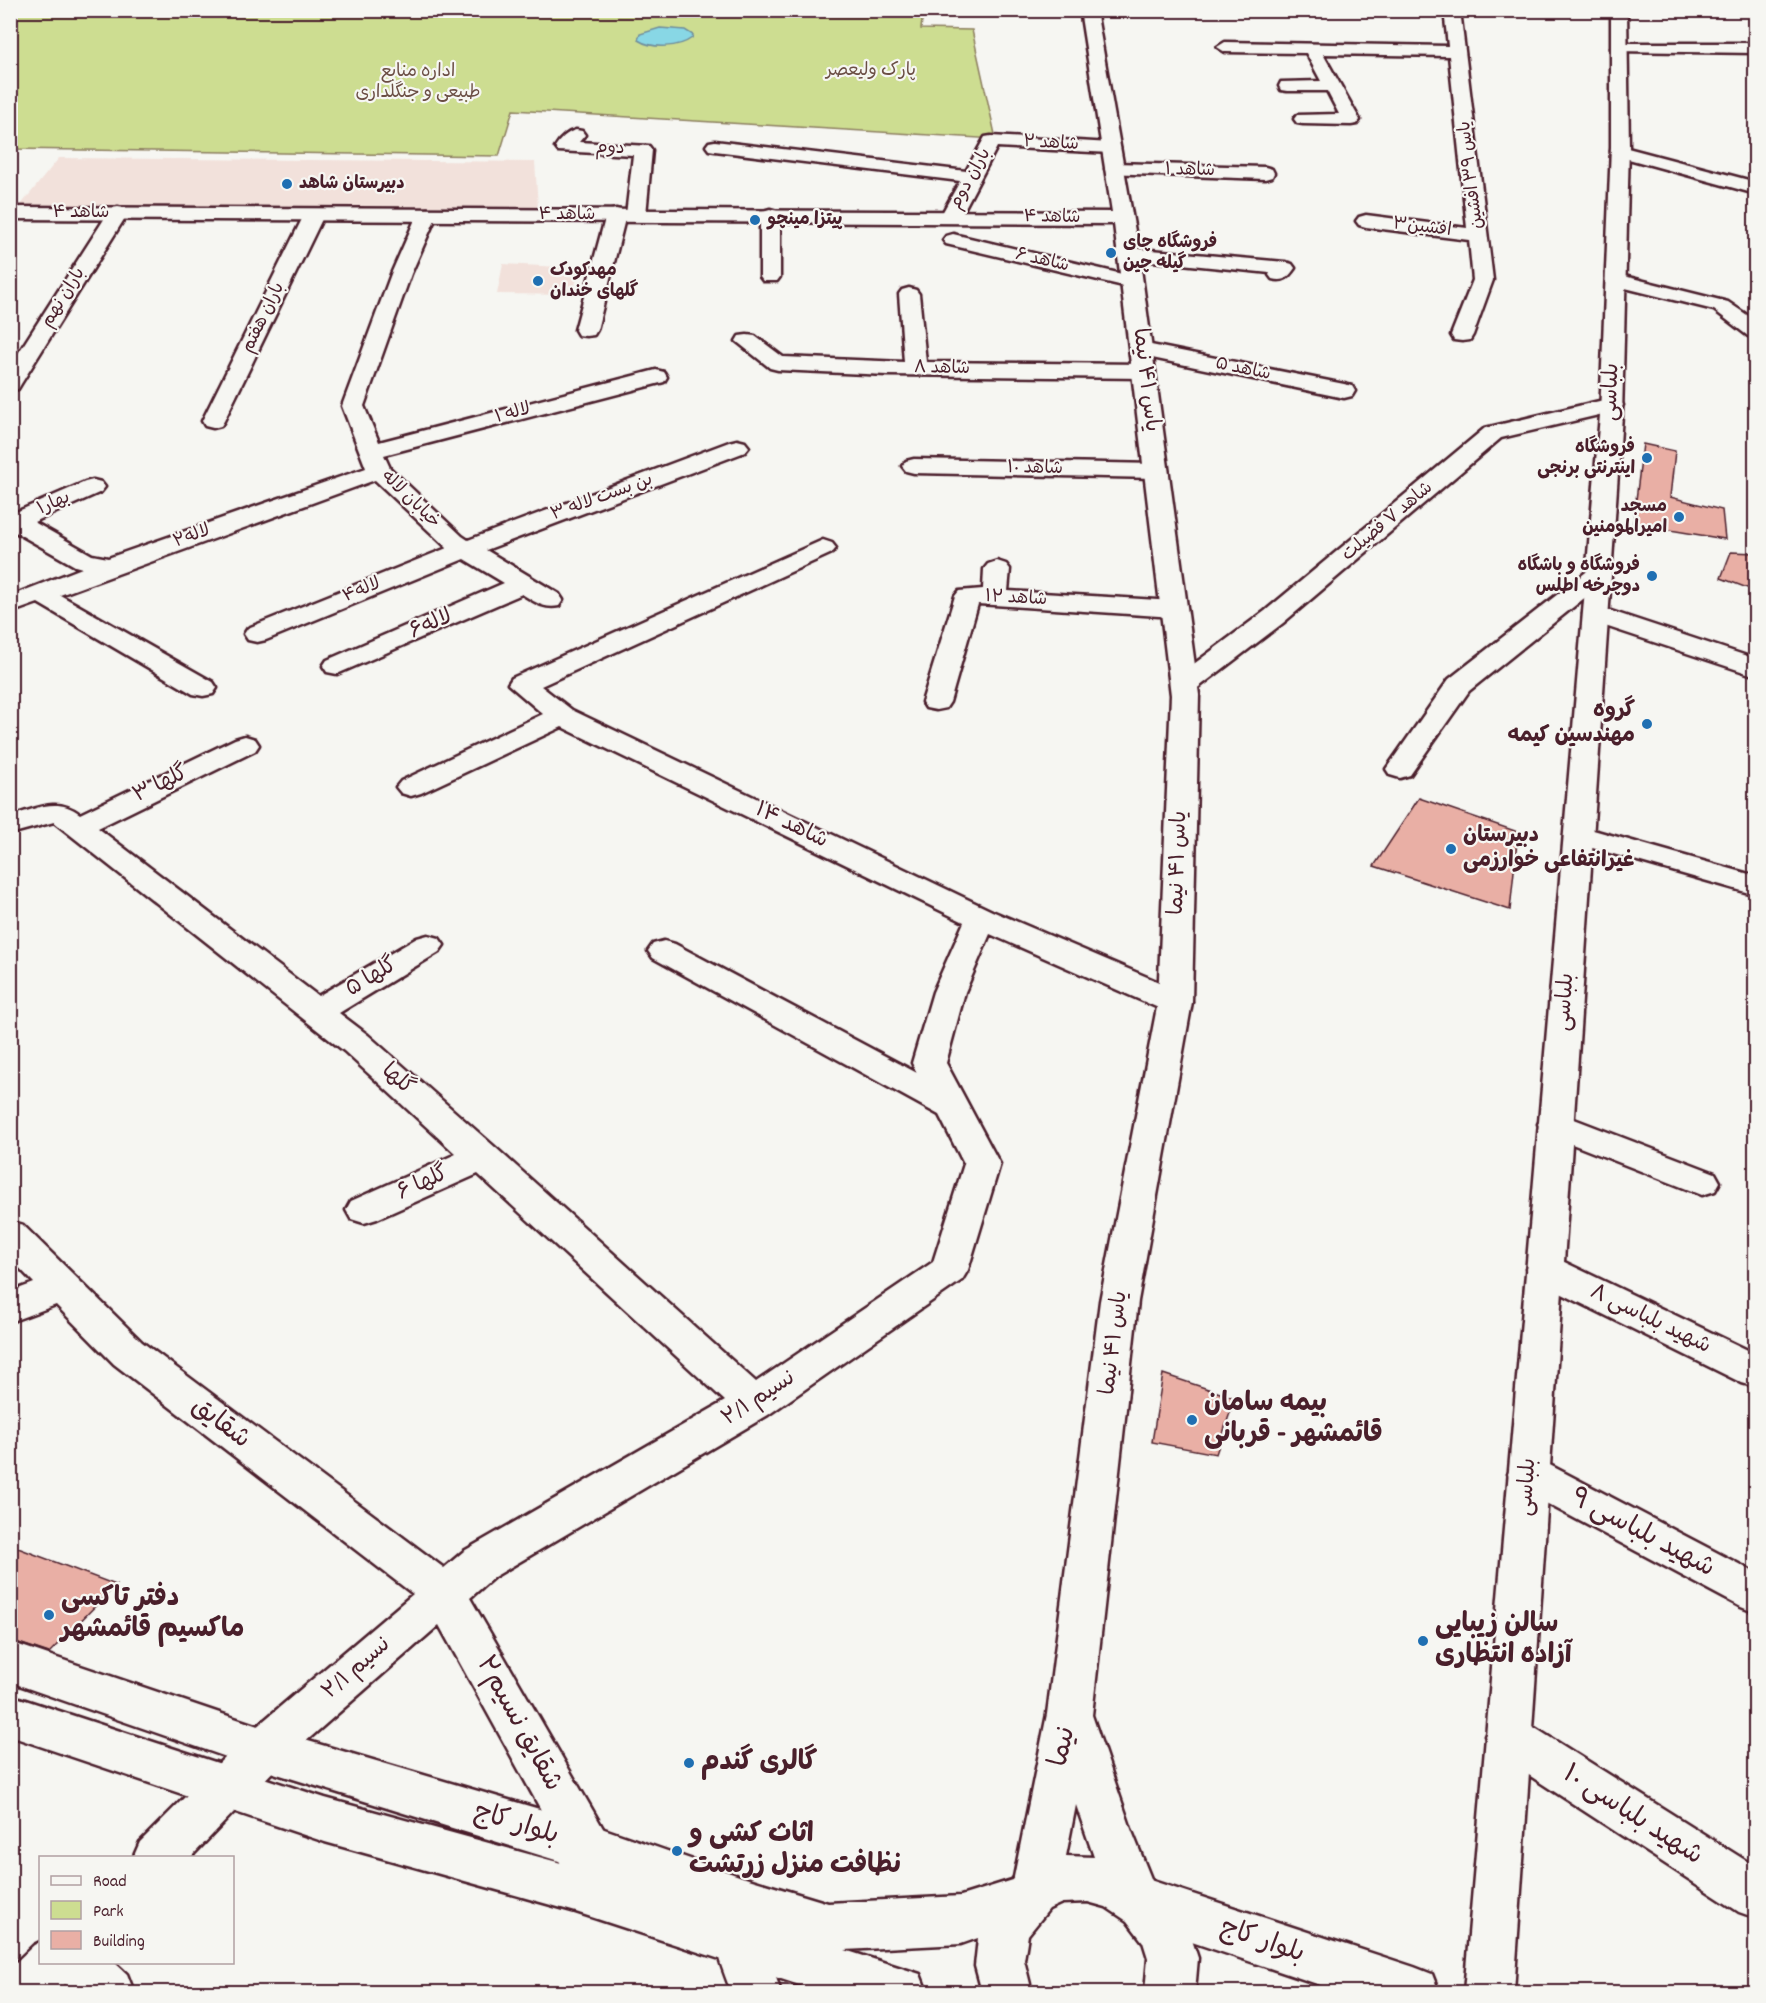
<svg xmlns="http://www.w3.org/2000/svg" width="1766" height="2003" viewBox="0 0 1766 2003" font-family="Dekko,'Playpen Sans Arabic',sans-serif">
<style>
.built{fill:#f2e1db}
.green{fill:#cddd91;stroke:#8c7e5e;stroke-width:1.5}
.water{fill:#88d7e5;stroke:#6f8d9b;stroke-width:1.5}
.building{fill:#e9afa5;stroke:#4a1f2b;stroke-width:1.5}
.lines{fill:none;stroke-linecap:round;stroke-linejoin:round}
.minor-casing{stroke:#4a1f2b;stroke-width:5}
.tertiary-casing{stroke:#4a1f2b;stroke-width:5}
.secondary-casing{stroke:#4a1f2b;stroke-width:5}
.minor{fill:#f6f6f2;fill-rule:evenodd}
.tertiary{fill:#f6f6f2;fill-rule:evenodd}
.secondary{fill:#f6f6f2;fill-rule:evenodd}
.poi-dot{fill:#1f6fb2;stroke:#f6f6f2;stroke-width:2}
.labels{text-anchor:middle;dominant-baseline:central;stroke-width:4.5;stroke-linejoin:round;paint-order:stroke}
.far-park-label{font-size:18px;fill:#6b4e44;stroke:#f6f6f2}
.far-street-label{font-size:18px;fill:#4a1f2b;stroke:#f6f6f2}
.far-poi-label{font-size:18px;font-weight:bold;fill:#4a1f2b;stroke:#f6f6f2;text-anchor:start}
.street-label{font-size:22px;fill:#4a1f2b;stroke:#f6f6f2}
.poi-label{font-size:22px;font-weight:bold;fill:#4a1f2b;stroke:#f6f6f2;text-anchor:end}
.near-poi-label{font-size:27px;font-weight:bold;fill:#4a1f2b;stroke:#f6f6f2;text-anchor:start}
.near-street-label{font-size:27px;fill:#4a1f2b;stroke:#f6f6f2}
</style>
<rect width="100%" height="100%" fill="#f6f6f2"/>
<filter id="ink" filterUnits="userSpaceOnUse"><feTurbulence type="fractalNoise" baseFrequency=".0167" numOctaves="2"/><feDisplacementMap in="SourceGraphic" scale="12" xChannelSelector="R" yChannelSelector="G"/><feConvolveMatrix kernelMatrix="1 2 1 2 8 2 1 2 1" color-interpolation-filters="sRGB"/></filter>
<g filter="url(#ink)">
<path class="built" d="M 59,158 L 535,162 L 538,207 L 20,206 Z
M 503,264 L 580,268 L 572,295 L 497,294 Z"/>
<path class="green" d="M 11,10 L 923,11 L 921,29 L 972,30 L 996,139 L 513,110 L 499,156 L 11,149 Z"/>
<path class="water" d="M 660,28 L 685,30 L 693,35 L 692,38 C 679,48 652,49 638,40 L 640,34 Z"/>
<path class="building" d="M 1643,444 L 1675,451 L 1670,497 L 1722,510 L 1725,539 L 1633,524 Z
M 1731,552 L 1755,553 L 1755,591 L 1721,578 Z
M 1419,798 L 1518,832 L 1510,910 L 1374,866 Z
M 1163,1374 L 1235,1398 L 1216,1454 L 1152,1442 Z
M 10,1545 L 116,1585 L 49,1653 L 10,1640 Z"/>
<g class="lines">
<defs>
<path id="minor" d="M 1444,10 L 1460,10 L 1493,280 L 1473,335 L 1470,340 L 1462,341 L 1454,340 L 1451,335 L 1473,280 L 1469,240 L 1366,227 L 1359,225 L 1356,221 L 1359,217 L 1366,215 L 1467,228 L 1449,56 L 1323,54 L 1360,120 L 1357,124 L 1351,125 L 1303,124 L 1297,123 L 1294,119 L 1297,115 L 1339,114 L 1327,91 L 1287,91 L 1281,90 L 1279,86 L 1281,82 L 1321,81 L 1306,53 L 1225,52 L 1217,47 L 1225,42 L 1448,46 Z
M 1619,43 L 1756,43 L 1756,53 L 1613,51 L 1611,48 Z
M 576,130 L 582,131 L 585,135 L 579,142 L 649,146 L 652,150 L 646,215 L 643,219 L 629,219 L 626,215 L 633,155 L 558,151 L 555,147 C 560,139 567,132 576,130 Z
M 991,136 L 1111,143 L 1117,144 L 1120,148 L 1117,152 L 1111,153 L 997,147 L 960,217 L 957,221 L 943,221 L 940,217 L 960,181 L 715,151 L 709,150 L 706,146 L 709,142 L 715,141 L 966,171 L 985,137 Z
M 1620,146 L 1756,182 L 1756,194 L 1614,155 L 1611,151 L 1614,147 Z
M 1114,163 L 1265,167 L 1272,169 L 1274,173 L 1272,177 L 1265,179 L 1107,173 L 1105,169 L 1107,165 Z
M 118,207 L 125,209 L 128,213 L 21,384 L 18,389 L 10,391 L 10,366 L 108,213 L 111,209 Z
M 314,209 L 321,211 L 324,215 L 224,421 L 221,426 L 213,428 L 205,426 L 202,421 L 304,215 L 307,211 Z
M 427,209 L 434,211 L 437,215 L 411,274 L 364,406 L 379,442 L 656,370 L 664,372 L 667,377 L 664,382 L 384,455 L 390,468 L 462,536 L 468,540 L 729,442 L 737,440 L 745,442 L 749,447 L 745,452 L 486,550 L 559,594 L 563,600 L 559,606 C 544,609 535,602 522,594 L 337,674 L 327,672 L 323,666 L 327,660 L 504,583 L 464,559 L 266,640 L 257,642 L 248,640 L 244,634 L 248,628 L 447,548 L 375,480 L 60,595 L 213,682 L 217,688 L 213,694 L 203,696 L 193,694 L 38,603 L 10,613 L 10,596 L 82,568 L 75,566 L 10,529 L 10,511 L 16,512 L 85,482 L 93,480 L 101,482 L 105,487 L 101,492 L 34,522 L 92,555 L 108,558 L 366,468 L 342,406 L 391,274 L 417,215 L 420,211 Z
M 616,209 L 623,211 L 626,215 L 597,330 L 594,335 L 586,336 L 578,335 L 575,330 L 606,215 L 609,211 Z
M 770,209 L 777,211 L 780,215 L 780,277 L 777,281 L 763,281 L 760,277 L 760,215 L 763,211 Z
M 953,234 L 1139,278 L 1142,282 L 1139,286 L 1132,288 L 946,244 L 943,240 L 946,236 Z
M 1129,248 L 1285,262 L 1292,264 L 1295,268 C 1288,278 1284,282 1272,279 L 1269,275 L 1270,273 L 1122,258 L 1119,254 L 1122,250 Z
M 1616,274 L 1728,302 L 1756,321 L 1756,337 L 1748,336 L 1714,310 L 1609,284 L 1606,280 L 1609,276 Z
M 909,288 L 916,290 L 919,294 L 926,362 L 1144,364 L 1152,366 L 1155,371 L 1152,376 L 1144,378 L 887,375 L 778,370 L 770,368 L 736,341 L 739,336 L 747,335 L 755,336 L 783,357 L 904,362 L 899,294 L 902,290 Z
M 1141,343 L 1344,384 L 1352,386 L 1355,391 L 1352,396 L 1344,398 L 1133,354 L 1130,349 L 1133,344 Z
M 1612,398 L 1620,400 L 1623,405 L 1620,410 L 1501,438 L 1283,623 L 1195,690 L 1185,692 L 1175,690 L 1171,684 L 1175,678 L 1265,611 L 1485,428 Z
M 914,459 L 1156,464 L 1164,466 L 1168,471 L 1164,476 L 1156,478 L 914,473 L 906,471 L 902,466 L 906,461 Z
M 823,540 L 832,543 L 836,548 L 832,553 L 541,686 L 572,710 L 992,911 L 1187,994 L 1192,1002 L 1187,1010 L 1175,1013 L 1163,1010 L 990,934 L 965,992 L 946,1063 L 1000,1164 L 968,1270 L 962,1280 L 768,1415 L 494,1577 L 470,1598 L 604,1830 L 611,1846 L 600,1876 L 583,1883 L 566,1876 L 559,1860 L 562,1848 L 439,1625 L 280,1764 L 190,1858 L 133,1858 L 140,1842 L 248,1734 L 413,1594 L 114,1364 L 56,1305 L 10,1322 L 10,1292 L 34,1283 L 10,1258 L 10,1221 L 23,1225 L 142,1342 L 444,1568 L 464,1551 L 725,1401 L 478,1174 L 377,1219 L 364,1223 L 351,1219 L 346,1210 L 351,1201 L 456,1154 L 344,1051 L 54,822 L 10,834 L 10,816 C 36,809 57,796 80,814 L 235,739 L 245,736 L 255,739 L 259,745 L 255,751 L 98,828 L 318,996 L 417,938 L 428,935 L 439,938 L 444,945 L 439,952 L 339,1013 L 368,1035 L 496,1148 L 756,1382 L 933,1262 L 964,1164 L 939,1115 L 653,958 L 648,951 L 653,944 L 664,941 L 675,944 L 917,1073 L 912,1063 L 933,992 L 964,922 L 562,727 L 421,793 L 411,796 L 401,793 L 396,787 L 401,781 L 543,714 L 508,684 L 512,678 Z
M 997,561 L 1006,564 L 1010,569 L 1008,591 L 1174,601 L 1183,603 L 1187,609 L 1183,615 L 1174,617 L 978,604 L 950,702 L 946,708 L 936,710 L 926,708 L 922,702 L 955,596 L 959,591 L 983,589 L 984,569 L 988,564 Z
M 1599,566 L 1608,569 L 1612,574 L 1608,579 L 1469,691 L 1410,775 L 1400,778 L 1390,775 L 1386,769 L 1449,679 L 1590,569 Z
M 1596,606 L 1756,659 L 1756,676 L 1587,620 L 1583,614 L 1587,608 Z
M 1579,826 L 1756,876 L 1756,895 L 1568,841 L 1564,835 L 1568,829 Z
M 1556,1112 L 1715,1173 L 1720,1182 L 1715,1191 L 1702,1195 L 1544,1133 L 1538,1124 L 1544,1115 Z
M 1545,1255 L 1558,1259 L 1756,1354 L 1756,1387 L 1742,1383 L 1532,1279 L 1526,1269 L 1532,1259 Z
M 1529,1457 L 1544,1462 L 1756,1573 L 1756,1613 L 1741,1607 L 1514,1486 L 1508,1474 L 1514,1462 Z
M 1144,1878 L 1414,1967 L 1432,1974 L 1439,1992 L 1341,1992 L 1144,1926 L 1127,1919 L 1120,1902 L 1127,1885 Z
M 741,1899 L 758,1906 L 766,1923 L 764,1943 L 781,1992 L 731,1992 C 719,1957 708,1943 724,1906 Z
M 40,1942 L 40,1962 L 114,1962 L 127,1974 L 134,1992 L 73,1992 L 65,1984 L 57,1992 L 10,1992 L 10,1968 L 34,1945 Z"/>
<path id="tertiary" d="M 1080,10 L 1096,10 L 1139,254 L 1199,695 L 1192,1002 L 1138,1301 L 1092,1715 L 1131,1829 L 1152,1881 L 1161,1887 L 1181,1911 L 1188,1928 L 1198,1958 L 1195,1992 L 1145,1992 L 1148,1958 L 1143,1942 L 1127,1921 L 1106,1907 L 1088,1902 L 1062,1903 L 1049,1909 L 1028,1935 L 1024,1960 L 1032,1992 L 982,1992 L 975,1966 L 978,1938 L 961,1944 L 845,1950 L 920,1974 L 927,1992 L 821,1992 L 576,1912 L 325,1842 L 10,1736 L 10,1695 L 325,1798 L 601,1874 L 264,1770 L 10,1682 L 10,1642 L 264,1728 L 587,1823 L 742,1877 L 828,1903 L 961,1896 L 1012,1880 L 1014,1877 L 1047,1714 L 1100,1301 L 1158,1002 L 1171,695 L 1114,224 L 10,219 L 10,207 L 1112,212 ZM 1076,1805 L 1094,1857 L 1066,1856 Z
M 1508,1715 L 1524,1721 L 1756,1867 L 1756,1918 L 1739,1912 L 1492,1751 L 1485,1736 L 1492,1721 Z"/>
<path id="secondary" d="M 1611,10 L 1627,10 L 1629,147 L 1622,415 L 1514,1992 L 1464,1992 L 1600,415 L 1611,147 Z"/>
</defs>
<use href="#minor" class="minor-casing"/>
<use href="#tertiary" class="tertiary-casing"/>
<use href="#secondary" class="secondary-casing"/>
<use href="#minor" class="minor"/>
<use href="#tertiary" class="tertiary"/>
<use href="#secondary" class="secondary"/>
</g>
</g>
<g class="poi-dot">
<circle cx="287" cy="184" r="6"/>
<circle cx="755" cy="220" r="6"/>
<circle cx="1111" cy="253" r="6"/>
<circle cx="538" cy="281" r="6"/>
<circle cx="1647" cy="458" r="6"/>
<circle cx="1679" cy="517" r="6"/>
<circle cx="1652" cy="576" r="6"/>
<circle cx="1647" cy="724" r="6"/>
<circle cx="1451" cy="849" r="6"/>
<circle cx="1192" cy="1420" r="6"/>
<circle cx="49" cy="1615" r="6"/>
<circle cx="1423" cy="1641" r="6"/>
<circle cx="689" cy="1763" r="6"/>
<circle cx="677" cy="1851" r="6"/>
</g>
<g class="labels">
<g class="far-park-label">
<text x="871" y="71">پارک ولیعصر</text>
<text x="418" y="72">اداره منابع<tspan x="418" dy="21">طبیعی و جنگلداری</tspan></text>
</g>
<g class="far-street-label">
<text transform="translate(1051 144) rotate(3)">شاهد ۲</text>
<text transform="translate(610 149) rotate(2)">دوم</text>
<text transform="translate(1190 171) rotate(1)">شاهد ۱</text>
<text transform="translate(1472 175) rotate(-97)">یاس ۳۹ افشین</text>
<text transform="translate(971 179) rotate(-61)">باران دوم</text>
<text x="81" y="213">شاهد ۴</text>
<text x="567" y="215">شاهد ۴</text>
<text transform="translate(1052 218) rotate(1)">شاهد ۴</text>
<text transform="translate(1422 228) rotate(7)">افشین۳</text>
<text transform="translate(1042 261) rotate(13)">شاهد ۶</text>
<text transform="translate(64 298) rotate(-58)">باران نهم</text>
<text transform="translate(264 318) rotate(-64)">باران هفتم</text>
<text transform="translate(942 369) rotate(1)">شاهد ۸</text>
<text transform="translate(1243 370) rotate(12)">شاهد ۵</text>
<text transform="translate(513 414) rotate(-15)">لاله ۱</text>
<text transform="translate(1035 469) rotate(1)">شاهد ۱۰</text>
<text transform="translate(602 498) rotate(-20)">بن بست لاله ۳</text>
<text transform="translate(410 500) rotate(44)">خیابان لاله</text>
<text transform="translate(54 504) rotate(-24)">بهار۱</text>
<text transform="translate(1388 522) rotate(-40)">شاهد ۷ فضیلت</text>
<text transform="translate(192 537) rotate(-20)">لاله۲</text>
<text transform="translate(362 591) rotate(-22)">لاله۴</text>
<text transform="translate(1016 599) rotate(3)">شاهد ۱۲</text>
</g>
<g class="far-poi-label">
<text x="299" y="184">دبیرستان شاهد</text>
<text x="767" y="220">پیتزا مینچو</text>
<text x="1123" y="243">فروشگاه چای<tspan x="1123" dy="21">گیله‌ چین</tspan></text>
<text x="550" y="271">مهدکودک<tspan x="550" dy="21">گلهای خندان</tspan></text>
<text x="1635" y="448" text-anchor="end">فروشگاه<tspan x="1635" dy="21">اینترنتی برنجی</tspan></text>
<text x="1667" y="507" text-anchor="end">مسجد<tspan x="1667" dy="21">امیرالمومنین</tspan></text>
<text x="1640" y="566" text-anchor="end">فروشگاه و باشگاه<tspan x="1640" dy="21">دوچرخه اطلس</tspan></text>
</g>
<g class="street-label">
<text transform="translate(1145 380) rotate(83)">یاس ۴۱ نیما</text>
<text transform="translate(1612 392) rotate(-88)">بلباسی</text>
<text transform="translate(431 625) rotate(-23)">لاله۶</text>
<text transform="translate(161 785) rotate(-26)">گلها ۳</text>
<text transform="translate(791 826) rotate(26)">شاهد ۱۴</text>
<text transform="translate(1179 863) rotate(-88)">یاس ۴۱ نیما</text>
<text transform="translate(372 978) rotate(-31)">گلها ۵</text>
<text transform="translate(1566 1002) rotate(-86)">بلباسی</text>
<text transform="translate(397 1080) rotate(42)">گلها</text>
<text transform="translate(423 1184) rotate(-24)">گلها ۶</text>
<text transform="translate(1650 1320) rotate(26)">شهید بلباسی ۸</text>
<text transform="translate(1115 1343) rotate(-83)">یاس ۴۱ نیما</text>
<text transform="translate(759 1399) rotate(-33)">نسیم ۲/۱</text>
<text transform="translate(1528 1487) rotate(-86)">بلباسی</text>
<text transform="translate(357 1669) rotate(-41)">نسیم ۲/۱</text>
</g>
<g class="poi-label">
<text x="1635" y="711">گروه<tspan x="1635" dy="25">مهندسین کیمه</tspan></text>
<text x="1463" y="836" text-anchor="start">دبیرستان<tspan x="1463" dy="25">غیرانتفاعی خوارزمی</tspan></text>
</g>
<g class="near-poi-label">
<text x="1204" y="1404">بیمه سامان<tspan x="1204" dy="31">قائمشهر - قربانی</tspan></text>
<text x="61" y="1599">دفتر تاکسی<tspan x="61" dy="31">ماکسیم قائمشهر</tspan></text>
<text x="1435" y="1625">سالن زیبایی<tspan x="1435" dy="31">آزاده انتظاری</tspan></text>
<text x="701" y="1763">گالری گندم</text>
<text x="689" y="1835">اثاث کشی و<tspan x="689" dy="31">نظافت منزل زرتشت</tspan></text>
</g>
<g class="near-street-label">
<text transform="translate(220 1424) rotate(37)">شقایق</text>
<text transform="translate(1642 1534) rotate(28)">شهید بلباسی ۹</text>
<text transform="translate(518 1724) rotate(61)">شقایق نسیم۲</text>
<text transform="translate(1064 1747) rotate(-77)">نیما</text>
<text transform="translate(1632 1816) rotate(33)">شهید بلباسی ١٠</text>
<text transform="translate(516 1825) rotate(17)">بلوار کاج</text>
<text transform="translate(1262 1942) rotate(19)">بلوار کاج</text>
</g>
</g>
<rect width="1766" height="2003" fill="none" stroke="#f6f6f2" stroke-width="36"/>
<rect x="18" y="18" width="1730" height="1967" fill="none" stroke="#4a1f2b" stroke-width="2" filter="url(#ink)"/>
<rect x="39" y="1856" width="195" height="108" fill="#f6f6f2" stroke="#b1a0a2" stroke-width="1.5"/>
<rect x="51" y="1876" width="30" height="9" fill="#f6f6f2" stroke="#b1a0a2" stroke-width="1.5"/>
<text x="93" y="1886" font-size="18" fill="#4a1f2b">Road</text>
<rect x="51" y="1901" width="30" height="18" fill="#cddd91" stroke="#b1a0a2" stroke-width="1.5"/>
<text x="93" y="1916" font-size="18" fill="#4a1f2b">Park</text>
<rect x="51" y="1931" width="30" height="18" fill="#e9afa5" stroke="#b1a0a2" stroke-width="1.5"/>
<text x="93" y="1946" font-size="18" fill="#4a1f2b">Building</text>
</svg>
